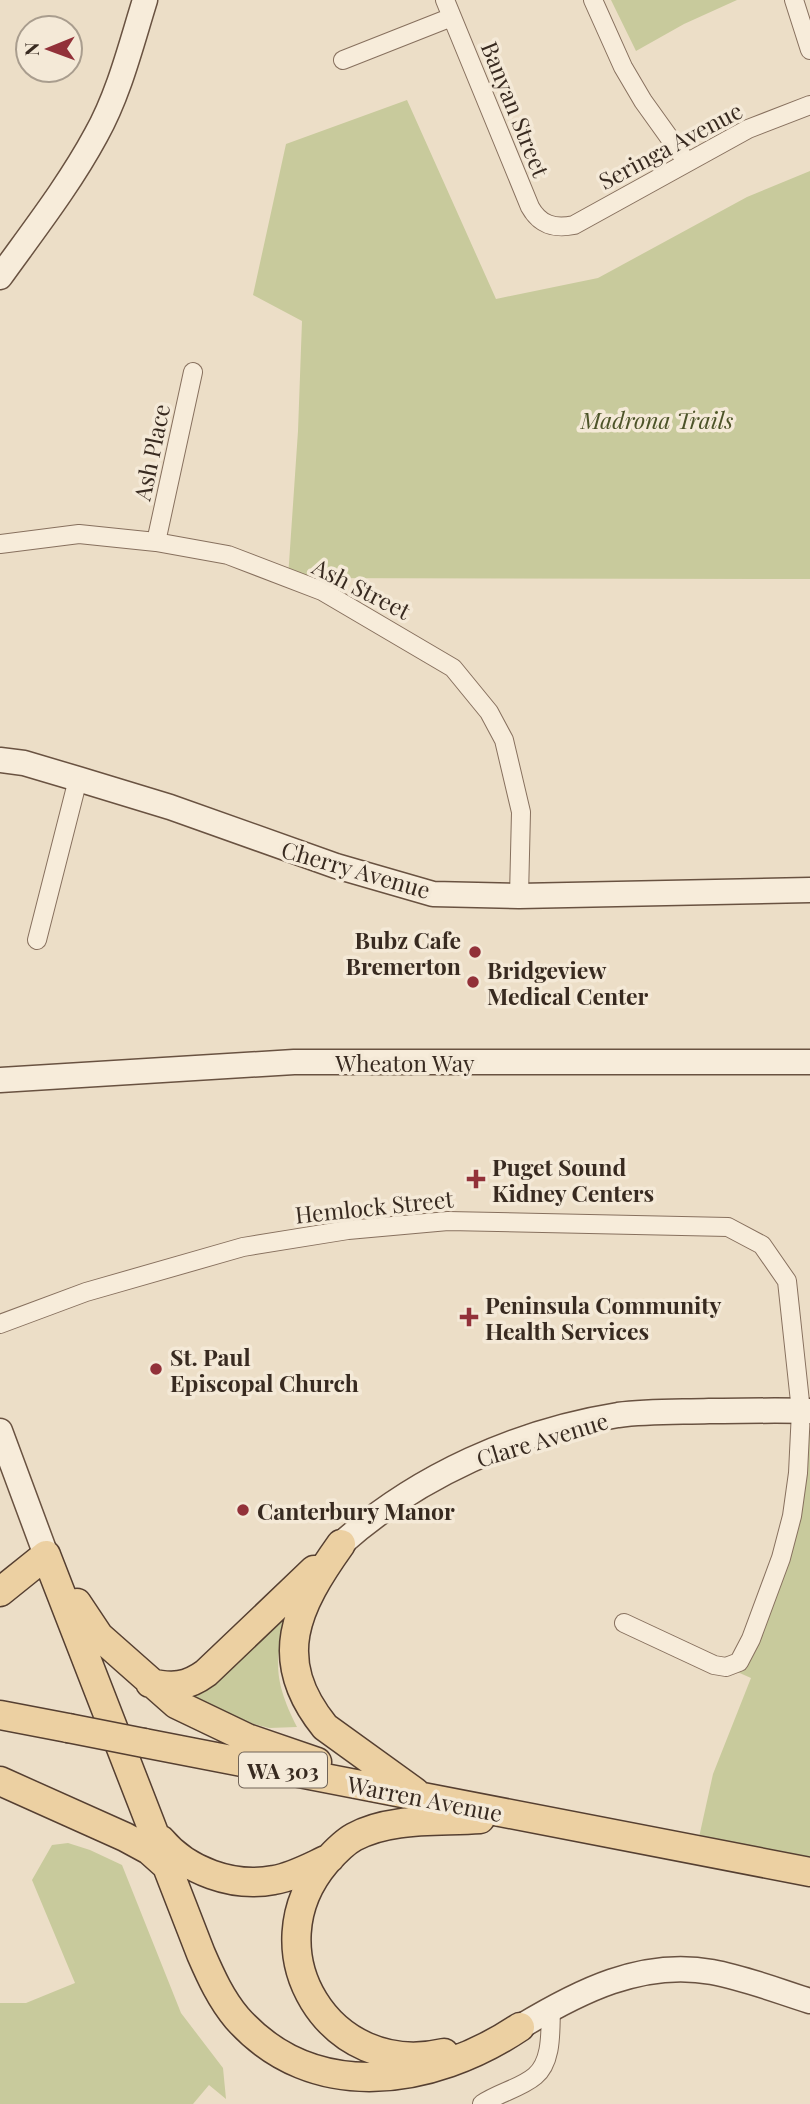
<svg xmlns="http://www.w3.org/2000/svg" width="810" height="2104" viewBox="0 0 810 2104" font-family="'Playfair Display',serif">
<style>
.green{fill:#c8ca9c}
.lines{fill:none;stroke-linecap:round;stroke-linejoin:round}
.street-casing{stroke:#87705e;stroke-width:20}
.secondary-casing{stroke:#695241;stroke-width:27}
.primary-casing{stroke:#553f31;stroke-width:31}
.street{stroke:#f7ecda;stroke-width:18}
.secondary{stroke:#f7ecda;stroke-width:24}
.primary{stroke:#ecd0a2;stroke-width:28}
.primary-bridge-casing{stroke:#553f31;stroke-width:31;stroke-linecap:butt}
.primary-bridge{stroke:#ecd0a2;stroke-width:28}
.poi-dot{fill:#923139;stroke:#f4e9d7;stroke-width:2.5}
.labels{text-anchor:middle;dominant-baseline:central;stroke-width:7;stroke-linejoin:round;paint-order:stroke}
.shield{fill:#f4e9d7;stroke:#706357;stroke-width:2}
.shield-label{font-size:21px;font-weight:bold;fill:#382a20}
.street-label{font-size:23px;fill:#382a20;stroke:#f4e9d7}
.park-label{font-size:23px;font-style:italic;fill:#4c5328;stroke:#f4e9d7}
.poi-label{font-size:23px;font-weight:bold;fill:#382a20;stroke:#f4e9d7;text-anchor:start}
</style>
<rect width="100%" height="100%" fill="#ecdec7"/>
<path class="green" d="M 611,0 L 737,0 L 684,24 L 636,51 Z
M 407,100 L 496,299 L 598,278 L 747,197 L 810,171 L 810,579 L 288,578 L 298,431 L 302,321 L 253,295 L 286,144 Z
M 810,1411 L 810,1872 L 696,1851 L 713,1774 L 751,1678 L 726,1667 L 739,1662 L 781,1558 Z
M 293,1598 C 276,1655 269,1671 297,1727 L 269,1728 L 221,1715 L 191,1695 Z
M 68,1843 L 90,1850 L 122,1865 L 181,2013 L 223,2068 L 226,2099 L 209,2085 L 193,2104 L 0,2104 L 0,2003 L 26,2003 L 75,1983 L 32,1880 L 52,1845 Z"/>
<g class="lines">
<defs>
<path id="street" d="M 445,0 L 530,207 C 540,225 554,229 574,225 L 748,129 L 810,105
M 593,0 L 623,67 L 643,101 L 686,161
M 794,0 L 810,50
M 343,60 L 452,17
M 156,542 L 193,372
M 0,544 L 79,534 L 156,542 L 228,555 L 322,591 L 453,668 L 489,712 L 504,740 L 521,812 L 519,896
M 37,940 L 78,779
M 0,1324 L 86,1292 L 243,1247 L 348,1230 L 448,1221 L 728,1227 L 762,1245 L 787,1281 L 801,1411 L 798,1473 L 792,1516 L 781,1558 L 751,1639 L 739,1662 L 726,1667 L 714,1665 L 624,1623
M 482,2104 C 498,2093 521,2088 535,2076 C 553,2061 550,2029 551,2008"/>
<path id="secondary" d="M 0,277 C 33,231 69,185 96,135 C 119,94 131,45 145,0
M 0,760 L 24,763 L 78,779 L 170,807 L 336,866 L 433,894 L 519,896 L 810,890
M 0,1080 L 294,1062 L 810,1062
M 0,1431 L 46,1555
M 341,1544 C 417,1476 518,1431 618,1415 C 648,1411 679,1412 709,1411 C 742,1411 776,1410 810,1411
M 520,2027 C 578,1992 642,1959 712,1972 C 745,1978 778,1991 810,2001"/>
<path id="primary" d="M 341,1544 C 296,1607 270,1659 325,1727 L 415,1792
M 46,1555 L 201,1954 C 211,1977 221,1999 237,2018 C 313,2104 432,2086 520,2027
M 0,1592 L 46,1555
M 77,1603 L 99,1636 L 176,1704 L 247,1738 L 317,1762
M 150,1683 C 172,1688 187,1687 206,1673 L 314,1570
M 0,1715 L 68,1728
M 144,1743 L 810,1872
M 0,1781 L 125,1837 L 149,1850 L 168,1867
M 161,1840 C 187,1871 233,1888 274,1880 C 293,1877 312,1866 330,1858
M 444,2053 C 329,2080 251,1950 326,1862 C 334,1853 343,1843 354,1837 C 390,1817 440,1822 480,1819"/>
</defs>
<use href="#street" class="street-casing"/>
<use href="#secondary" class="secondary-casing"/>
<use href="#primary" class="primary-casing"/>
<use href="#street" class="street"/>
<use href="#secondary" class="secondary"/>
<use href="#primary" class="primary"/>
<defs>
<path id="primary-bridge" d="M 68,1728 L 144,1743"/>
</defs>
<use href="#primary-bridge" class="primary-bridge-casing"/>
<use href="#primary-bridge" class="primary-bridge"/>
</g>
<g class="poi-dot">
<circle cx="475" cy="952" r="7"/>
<circle cx="473" cy="982" r="7"/>
<path d="M472.5 1168.5h7v7h7v7h-7v7h-7v-7h-7v-7h7z"/>
<path d="M465.5 1306.5h7v7h7v7h-7v7h-7v-7h-7v-7h7z"/>
<circle cx="156" cy="1369" r="7"/>
<circle cx="243" cy="1510" r="7"/>
</g>
<g class="labels">
<rect class="shield" x="239" y="1752.5" width="88" height="35" rx="5"/>
<g class="shield-label">
<text x="283" y="1770">WA 303</text>
</g>
<g class="street-label">
<text transform="translate(516 109) rotate(68)">Banyan Street</text>
<text transform="translate(670 145) rotate(-28)">Seringa Avenue</text>
<text transform="translate(151 452) rotate(-78)">Ash Place</text>
<text transform="translate(362 588) rotate(27)">Ash Street</text>
<text transform="translate(356 869) rotate(16)">Cherry Avenue</text>
<text x="405" y="1062">Wheaton Way</text>
<text transform="translate(374 1206) rotate(-6)">Hemlock Street</text>
<text transform="translate(542 1439) rotate(-17)">Clare Avenue</text>
<text transform="translate(425 1798) rotate(11)">Warren Avenue</text>
</g>
<g class="park-label">
<text x="657" y="419">Madrona Trails</text>
</g>
<g class="poi-label">
<text x="461" y="939" text-anchor="end">Bubz Cafe<tspan x="461" dy="26">Bremerton</tspan></text>
<text x="487" y="969">Bridgeview<tspan x="487" dy="26">Medical Center</tspan></text>
<text x="492" y="1166">Puget Sound<tspan x="492" dy="26">Kidney Centers</tspan></text>
<text x="485" y="1304">Peninsula Community<tspan x="485" dy="26">Health Services</tspan></text>
<text x="170" y="1356">St. Paul<tspan x="170" dy="26">Episcopal Church</tspan></text>
<text x="257" y="1510">Canterbury Manor</text>
</g>
</g>
<g transform="translate(49 49) rotate(269)"><circle r="33" fill="#f4e9d7" stroke="#a99d8e" stroke-width="2"/>
<path d="M0-5L12 26L0 18L-12 26Z" fill="#923139"/>
<text y="-10" font-size="19" font-weight="bold" text-anchor="middle" fill="#382a20">N</text>
</g>
</svg>
